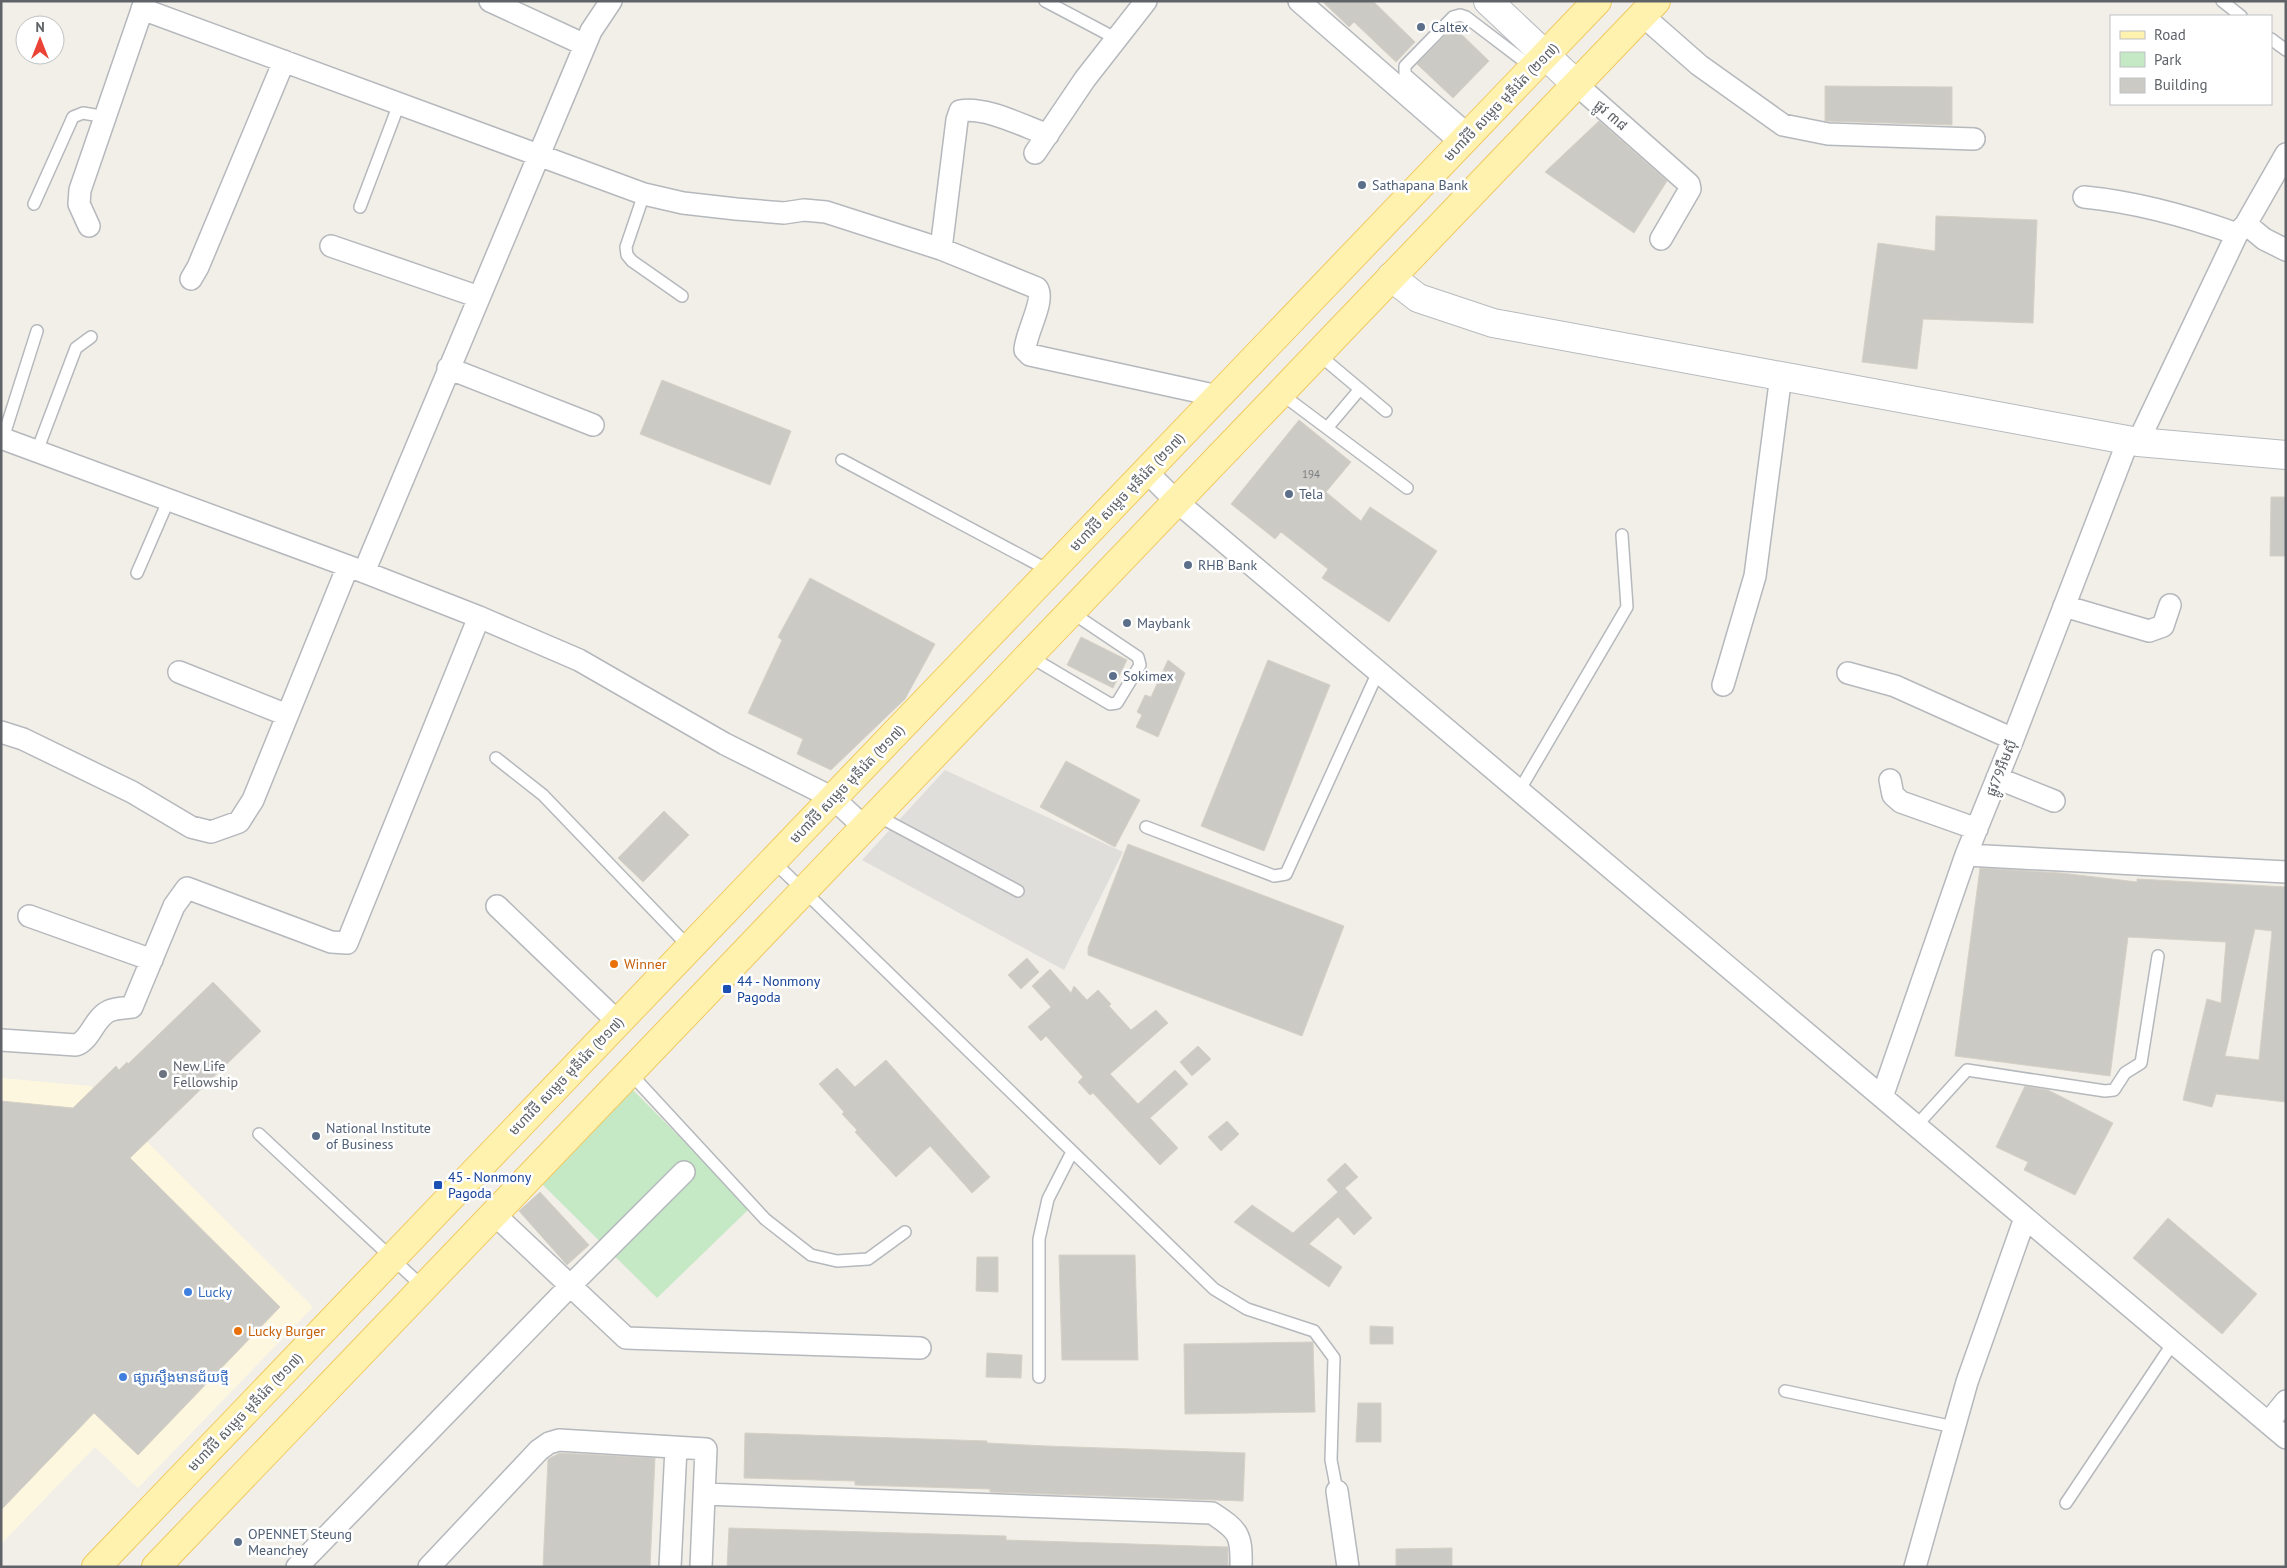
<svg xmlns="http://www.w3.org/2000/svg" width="2287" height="1568" viewBox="0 0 2287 1568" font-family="'PT Sans','Noto Sans Khmer',sans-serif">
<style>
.commercial{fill:#fef7e0}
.industrial{fill:#e0deda}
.green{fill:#c5e8c5}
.building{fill:#cccac5;stroke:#d6d1c6;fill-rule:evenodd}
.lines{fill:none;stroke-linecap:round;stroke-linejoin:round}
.lane-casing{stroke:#b5b8bc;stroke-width:14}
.street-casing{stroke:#b5b8bc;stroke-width:24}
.secondary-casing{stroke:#b6babf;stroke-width:30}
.primary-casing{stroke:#f2c960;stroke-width:30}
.lane{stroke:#fff;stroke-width:11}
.street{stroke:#fff;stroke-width:21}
.secondary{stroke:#fff;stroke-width:28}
.primary{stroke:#fff2af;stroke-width:28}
.service-dot{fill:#5c6f8a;stroke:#fff;stroke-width:2}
.food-dot{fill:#e8710a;stroke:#fff;stroke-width:2}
.transit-dot{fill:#1a4fb4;stroke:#fff;stroke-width:2}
.worship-dot{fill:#6b7280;stroke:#fff;stroke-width:2}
.shop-dot{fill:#3f7fe0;stroke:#fff;stroke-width:2}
.labels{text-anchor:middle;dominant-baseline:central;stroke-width:5;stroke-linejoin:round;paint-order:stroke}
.number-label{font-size:11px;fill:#7a7d7f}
.service-label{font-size:14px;fill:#4e5e75;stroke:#fff;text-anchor:start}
.street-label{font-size:14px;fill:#5f6368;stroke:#fff}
.food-label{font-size:14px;fill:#c56008;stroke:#fff;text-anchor:start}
.transit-label{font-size:14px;fill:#164399;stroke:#fff;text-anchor:start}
.worship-label{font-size:14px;fill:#5b616d;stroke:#fff;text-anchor:start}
.shop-label{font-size:14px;fill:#366cbe;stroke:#fff;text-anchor:start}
</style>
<rect width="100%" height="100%" fill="#f1efe8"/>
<path class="commercial" d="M 1,1078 L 91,1086 L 313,1307 L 138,1488 L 95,1447 L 1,1544 Z"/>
<path class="industrial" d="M 945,770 L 1123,852 L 1064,970 L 862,860 Z"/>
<path class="green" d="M 629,1086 L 750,1208 L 657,1298 L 538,1180 Z"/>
<path class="building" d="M 1322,1 L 1373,1 L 1415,42 L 1396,62 L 1354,22 L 1349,27 Z
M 1454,27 L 1489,61 L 1453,98 L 1417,64 Z
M 1825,86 L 1952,87 L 1952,125 L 1825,121 Z
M 1599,121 L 1667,181 L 1634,233 L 1545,172 Z
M 1936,216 L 2037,220 L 2033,323 L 1923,319 L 1917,369 L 1862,362 L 1878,243 L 1935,251 Z
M 662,380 L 791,431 L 770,485 L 640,434 Z
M 1299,420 L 1351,462 L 1326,492 L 1361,521 L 1370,507 L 1437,551 L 1389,622 L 1322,578 L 1328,569 L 1281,532 L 1275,539 L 1231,504 Z
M 2271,497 L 2286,497 L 2286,556 L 2270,556 Z
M 810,578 L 935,644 L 905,699 L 831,770 L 797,754 L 803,739 L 748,713 L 782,640 L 778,637 Z
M 1081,637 L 1127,660 L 1113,688 L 1067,665 Z
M 1168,660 L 1185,673 L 1158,737 L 1136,727 L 1142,715 L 1137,712 L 1145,695 L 1151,697 Z
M 1268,660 L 1330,685 L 1264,851 L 1201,826 Z
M 1066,761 L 1140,800 L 1115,847 L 1040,807 Z
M 664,811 L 689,835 L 643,882 L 618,858 Z
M 1128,844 L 1344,926 L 1302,1036 L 1088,955 L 1088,948 Z
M 1980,868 L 2061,873 L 2137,882 L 2137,879 L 2286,887 L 2286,1102 L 2216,1094 L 2212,1107 L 2183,1100 L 2207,999 L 2221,1003 L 2226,942 L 2128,937 L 2110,1076 L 1955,1056 ZM 2255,929 L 2272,931 L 2259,1060 L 2225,1056 Z
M 1027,958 L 1039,972 L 1021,989 L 1008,975 Z
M 1050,969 L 1071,993 L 1074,986 L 1087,1000 L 1098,990 L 1111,1004 L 1109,1006 L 1131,1030 L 1156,1010 L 1168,1023 L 1110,1074 L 1138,1104 L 1175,1070 L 1188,1084 L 1150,1118 L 1178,1148 L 1160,1165 L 1093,1093 L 1090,1095 L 1078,1082 L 1083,1077 L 1046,1036 L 1041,1041 L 1028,1027 L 1051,1007 L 1032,986 Z
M 213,982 L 261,1031 L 130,1158 L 280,1307 L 138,1455 L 94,1413 L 1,1510 L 1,1101 L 73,1108 L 116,1066 L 119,1070 L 127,1062 L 128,1064 Z
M 1198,1046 L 1211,1059 L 1192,1076 L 1180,1062 Z
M 886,1060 L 990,1177 L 972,1193 L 930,1146 L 896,1177 L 855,1132 L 857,1130 L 842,1114 L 844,1112 L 819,1084 L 837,1068 L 855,1087 Z
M 2025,1086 L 2048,1090 L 2113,1123 L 2075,1195 L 2024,1170 L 2028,1162 L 1996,1147 Z
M 1227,1121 L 1239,1134 L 1221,1151 L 1208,1137 Z
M 1345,1163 L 1358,1177 L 1345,1188 L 1372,1218 L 1354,1235 L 1338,1217 L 1309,1244 L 1342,1267 L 1329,1287 L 1234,1222 L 1252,1205 L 1293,1233 L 1338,1192 L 1327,1180 Z
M 540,1192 L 589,1245 L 567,1265 L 519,1211 Z
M 2168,1218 L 2257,1294 L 2222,1334 L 2133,1258 Z
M 1059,1255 L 1135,1255 L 1138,1360 L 1062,1360 Z
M 977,1257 L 998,1257 L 998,1292 L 976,1291 Z
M 1370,1326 L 1393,1327 L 1393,1344 L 1370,1344 Z
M 1313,1342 L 1315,1412 L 1185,1414 L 1184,1344 Z
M 987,1353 L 1022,1355 L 1021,1378 L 986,1377 Z
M 1358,1403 L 1381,1403 L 1381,1442 L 1356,1442 Z
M 745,1433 L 987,1441 L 987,1443 L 1046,1446 L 1245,1453 L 1243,1501 L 990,1492 L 990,1489 L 855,1485 L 855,1481 L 744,1478 Z
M 560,1453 L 655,1458 L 650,1567 L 543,1567 L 548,1459 Z
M 729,1528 L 1006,1536 L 1006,1540 L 1228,1547 L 1228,1567 L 727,1567 Z
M 1452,1548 L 1452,1567 L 1396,1567 L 1396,1549 Z"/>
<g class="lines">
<defs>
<path id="lane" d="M 1045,1 L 1117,39
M 2222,1 L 2241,16
M 2271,39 L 2286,50
M 1472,132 L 1405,74 L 1405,66 L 1453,17 L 1460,15 L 1466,17 L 1533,68
M 644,194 L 626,247 L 627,255 L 632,261 L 682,296
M 34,204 L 73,117 L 83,113 L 106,117
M 360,207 L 399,104
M 1318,354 L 1386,411
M 1280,393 L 1407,488
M 1327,428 L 1360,389
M 3,438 L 37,331
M 37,451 L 76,348 L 91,337
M 842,460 L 1050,571
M 137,573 L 169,499
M 1029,656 L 1110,704 L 1117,703 L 1140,665 L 1138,657 L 1071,612
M 496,758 L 543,795 L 690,948
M 1519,791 L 1627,607 L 1622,535
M 876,815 L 1018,891
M 1146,827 L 1274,876 L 1286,874 L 1378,672
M 773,861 L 1214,1289 L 1247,1309 L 1314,1331 L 1334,1358 L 1331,1460 L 1337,1491
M 630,1073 L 765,1219 L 811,1255 L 837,1261 L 868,1259 L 905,1232
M 1916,1126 L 1967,1070 L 2105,1091 L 2114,1090 L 2125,1073 L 2141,1063 L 2158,956
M 259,1134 L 423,1287
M 1039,1377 L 1039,1239 L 1048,1199 L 1072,1152
M 1785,1391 L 1954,1427
M 2066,1503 L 2173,1343"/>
<path id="street" d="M 490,1 L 585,45
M 1299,1 L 1462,143
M 142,9 L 644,194 L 683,203 L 736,209 L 784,213 L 804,210 L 826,212 L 941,249 L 1037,288 C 1046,300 1025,334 1025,350 L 1030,355 L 1218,396
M 1642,15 L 1699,65 L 1783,125 L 1828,134 L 1974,139
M 1576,84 L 1689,184 L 1690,189 L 1661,239
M 1035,153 L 1085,79 L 1146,1
M 2084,197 C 2136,202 2187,216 2237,234
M 2246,224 L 2264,239 L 2286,250
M 89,226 L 79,204 L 80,190 L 145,1
M 331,246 L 479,297
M 941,249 L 957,120 L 960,111 C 985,106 1023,126 1048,135
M 191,279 L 198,267 L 284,61
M 448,368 L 593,425
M 1,438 L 364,572 L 479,617 L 579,660 L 725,744 L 833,798 L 864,827
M 2138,442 L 2237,234 L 2246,224 L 2286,154
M 1146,471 L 1176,501 L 2286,1438
M 364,572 L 591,31 L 611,1
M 2064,606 L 2149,631 L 2163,626 L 2170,605
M 179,672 L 287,715
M 1848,673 L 1895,686 L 2013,739
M 1723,685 L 1755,576 L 1781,375
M 1,732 L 23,739 L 132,792 L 191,827 L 211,832 L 239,822 L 253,800 L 348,566
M 1997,778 L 2054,801
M 1890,780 L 1893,795 L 1901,802 L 1977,829
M 1966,855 L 2286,872
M 497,906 L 618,1022
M 29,916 L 152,960
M 1,1040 L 76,1045 C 90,1041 94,1018 109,1011 C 115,1008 125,1008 132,1007 L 174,906 L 187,888 L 331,942 L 347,943 L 479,617
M 1882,1097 L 1966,855 L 2013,739 L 2128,441
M 494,1214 L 626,1338 L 920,1348
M 2268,1423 L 2286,1401
M 1337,1491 L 1348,1567
M 704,1494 L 1212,1513 C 1238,1530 1242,1534 1241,1567
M 297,1567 L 570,1286 L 684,1172
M 429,1567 L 539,1450 L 549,1443 L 559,1440 L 706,1449 L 701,1567
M 670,1567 L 676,1448
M 1915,1567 L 1967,1382 L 2025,1218"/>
<path id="secondary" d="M 1488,1 L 1576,84
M 1391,277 L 1418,298 L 1493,323 L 2138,442 L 2286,455"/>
<path id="primary" d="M 96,1567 L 1597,1
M 156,1567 L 1656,1"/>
</defs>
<use href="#lane" class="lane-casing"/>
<use href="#street" class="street-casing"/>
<use href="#secondary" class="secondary-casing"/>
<use href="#primary" class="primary-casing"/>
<use href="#lane" class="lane"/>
<use href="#street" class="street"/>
<use href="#secondary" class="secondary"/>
<use href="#primary" class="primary"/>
</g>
<g class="service-dot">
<circle cx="1421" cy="27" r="5"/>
<circle cx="1362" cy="185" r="5"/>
<circle cx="1289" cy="494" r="5"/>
<circle cx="1188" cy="565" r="5"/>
<circle cx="1127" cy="623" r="5"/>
<circle cx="1113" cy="676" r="5"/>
<circle cx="316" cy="1136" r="5"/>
<circle cx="238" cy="1542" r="5"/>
</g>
<g class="food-dot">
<circle cx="614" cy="964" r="5"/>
<circle cx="238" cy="1331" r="5"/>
</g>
<g class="transit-dot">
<rect x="722" y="984" width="10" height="10" rx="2.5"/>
<rect x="433" y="1180" width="10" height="10" rx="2.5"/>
</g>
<circle class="worship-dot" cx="163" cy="1074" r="5"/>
<g class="shop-dot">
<circle cx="188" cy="1292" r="5"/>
<circle cx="123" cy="1377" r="5"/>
</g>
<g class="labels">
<g class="number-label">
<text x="1311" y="474">194</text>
</g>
<g class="service-label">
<text x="1431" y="27">Caltex</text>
<text x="1372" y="185">Sathapana Bank</text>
<text x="1299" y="494">Tela</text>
<text x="1198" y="565">RHB Bank</text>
<text x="1137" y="623">Maybank</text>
<text x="1123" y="676">Sokimex</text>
<text x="326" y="1128">National Institute<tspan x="326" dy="16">of Business</tspan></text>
<text x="248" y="1534">OPENNET Steung<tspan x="248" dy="16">Meanchey</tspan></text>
</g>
<g class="street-label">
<text transform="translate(1501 102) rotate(-46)">មហាវិថី សម្តេច មុនីរ៉េត (២១៧)</text>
<text transform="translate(1611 115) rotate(41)">ផ្លូវ ៣៨</text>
<text transform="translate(1127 492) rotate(-46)">មហាវិថី សម្តេច មុនីរ៉េត (២១៧)</text>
<text transform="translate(2001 768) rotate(-68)">ផ្លូវ79អឹមស៊ី</text>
<text transform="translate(847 784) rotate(-46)">មហាវិថី សម្តេច មុនីរ៉េត (២១៧)</text>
<text transform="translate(566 1076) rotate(-46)">មហាវិថី សម្តេច មុនីរ៉េត (២១៧)</text>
<text transform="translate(245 1412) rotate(-46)">មហាវិថី សម្តេច មុនីរ៉េត (២១៧)</text>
</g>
<g class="food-label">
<text x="624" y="964">Winner</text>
<text x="248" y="1331">Lucky Burger</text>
</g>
<g class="transit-label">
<text x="737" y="981">44 - Nonmony<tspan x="737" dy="16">Pagoda</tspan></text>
<text x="448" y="1177">45 - Nonmony<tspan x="448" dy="16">Pagoda</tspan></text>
</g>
<g class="worship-label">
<text x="173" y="1066">New Life<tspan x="173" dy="16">Fellowship</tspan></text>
</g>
<g class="shop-label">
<text x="198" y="1292">Lucky</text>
<text x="133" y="1377">ផ្សារស្ទឹងមានជ័យថ្មី</text>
</g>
</g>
<rect width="2287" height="1568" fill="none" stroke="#5f6368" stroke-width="5"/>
<rect x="2110" y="15" width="162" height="90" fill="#ffffff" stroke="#bfc1c3"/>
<rect x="2120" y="31" width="25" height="8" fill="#fff2af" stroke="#bfc1c3"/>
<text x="2154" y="40" font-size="15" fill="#5f6368">Road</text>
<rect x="2120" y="52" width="25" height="15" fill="#c5e8c5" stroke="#bfc1c3"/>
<text x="2154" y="65" font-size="15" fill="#5f6368">Park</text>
<rect x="2120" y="78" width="25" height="15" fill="#cccac5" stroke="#bfc1c3"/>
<text x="2154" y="90" font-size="15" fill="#5f6368">Building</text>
<g transform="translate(40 40)"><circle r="24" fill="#ffffff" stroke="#bfc1c3"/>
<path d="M0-4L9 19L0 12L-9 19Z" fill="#ea4335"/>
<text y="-8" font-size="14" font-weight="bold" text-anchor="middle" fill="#5f6368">N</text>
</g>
</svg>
